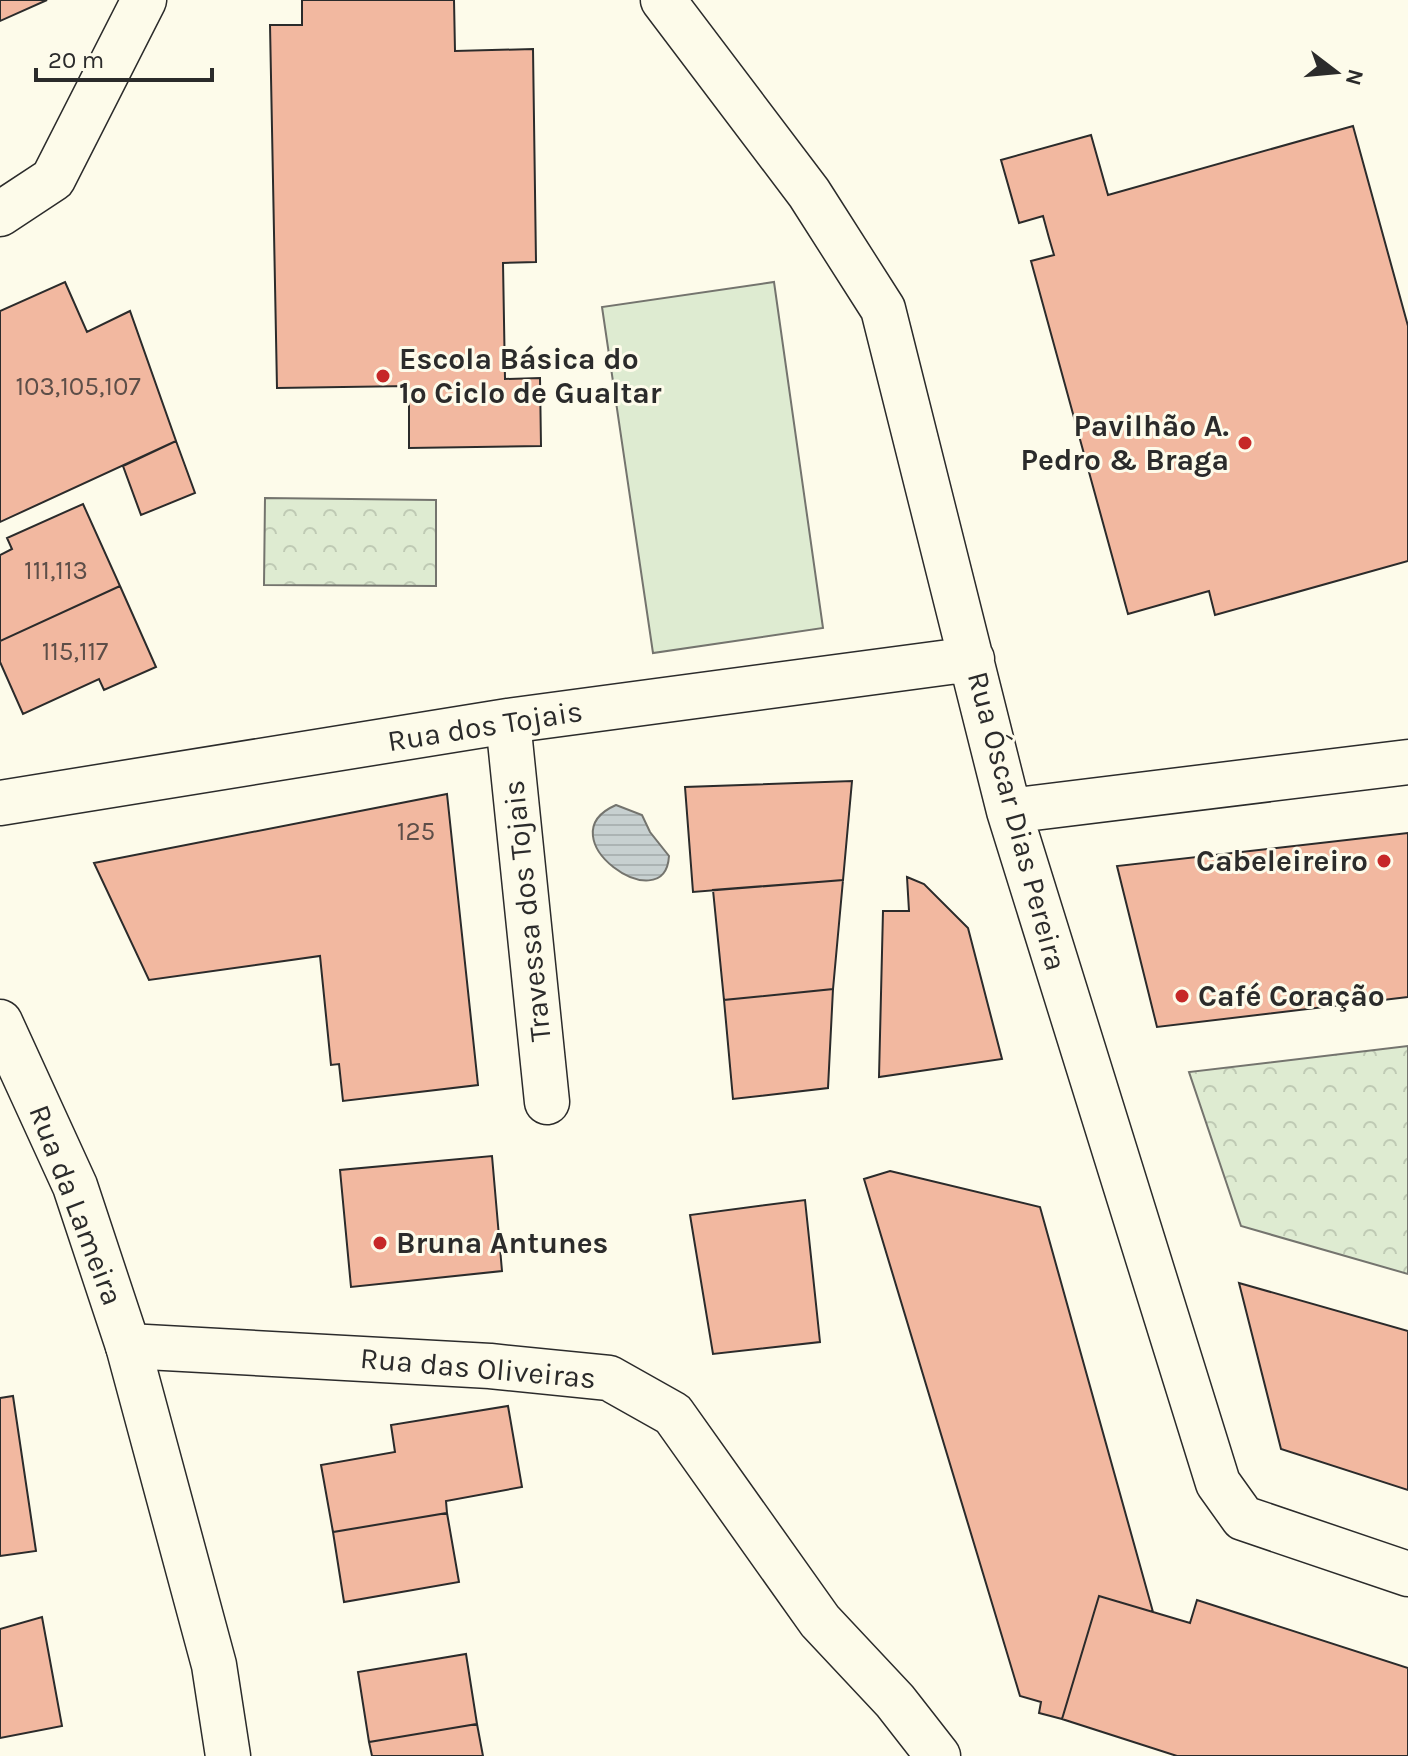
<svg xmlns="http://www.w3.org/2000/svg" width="1408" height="1756" viewBox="0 0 1408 1756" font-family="Karla,sans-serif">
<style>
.park{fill:url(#park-crowns);stroke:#74746e;stroke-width:2}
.garden{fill:#deebd1;stroke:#74746e;stroke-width:2}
.water{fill:url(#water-rules);stroke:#74746e;stroke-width:2}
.building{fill:#f2b8a0;stroke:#2b2b2b;stroke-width:2}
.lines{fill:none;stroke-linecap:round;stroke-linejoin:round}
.minor-casing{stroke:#2b2b2b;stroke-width:47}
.secondary-casing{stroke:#2b2b2b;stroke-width:47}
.minor{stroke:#fdfbea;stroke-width:44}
.secondary{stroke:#fdfbea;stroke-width:44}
.poi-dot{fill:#c62828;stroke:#fdfbea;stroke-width:3}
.labels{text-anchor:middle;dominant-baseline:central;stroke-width:6;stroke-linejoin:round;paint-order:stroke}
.number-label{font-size:26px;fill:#5d4e48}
.poi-label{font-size:30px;font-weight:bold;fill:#2b2b2b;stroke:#fdfbea;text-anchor:start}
.street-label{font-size:30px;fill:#2b2b2b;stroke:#fdfbea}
</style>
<defs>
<pattern id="park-crowns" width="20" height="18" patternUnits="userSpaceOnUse" patternTransform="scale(2)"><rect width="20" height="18" fill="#deebd1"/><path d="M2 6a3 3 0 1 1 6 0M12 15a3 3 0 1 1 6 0" fill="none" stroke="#bfcab4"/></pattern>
<pattern id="water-rules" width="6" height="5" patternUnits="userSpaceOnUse" patternTransform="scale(2)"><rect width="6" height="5" fill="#c7d0d0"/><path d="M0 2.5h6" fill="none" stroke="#abb3b3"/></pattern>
</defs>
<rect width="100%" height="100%" fill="#fdfbea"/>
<path class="park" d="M 265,498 L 436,500 L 436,586 L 264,585 Z
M 1408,1046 L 1408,1274 L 1241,1226 L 1189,1072 Z"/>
<path class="garden" d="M 774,282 L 823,628 L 653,653 L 602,307 Z"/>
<path class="water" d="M 616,805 L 642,815 L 650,832 L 669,856 C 665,922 543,837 616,805 Z"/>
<path class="building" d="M 0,0 L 47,0 L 0,21 Z
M 302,0 L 454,0 L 455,51 L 533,49 L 536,262 L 503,263 L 505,379 L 540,378 L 541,446 L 409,448 L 409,386 L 277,388 L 270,25 L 302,25 Z
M 1353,126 L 1408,326 L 1408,561 L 1215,615 L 1209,591 L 1128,614 L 1031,261 L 1054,255 L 1049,238 L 1043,216 L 1019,223 L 1001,160 L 1091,135 L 1108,195 Z
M 65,282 L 87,332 L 130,311 L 176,441 L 0,522 L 0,311 Z
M 176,441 L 195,493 L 141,515 L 123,466 Z
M 83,504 L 120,586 L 0,641 L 0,555 L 12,549 L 7,538 Z
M 120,586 L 156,667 L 104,690 L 99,679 L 23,714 L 0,662 L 0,641 Z
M 852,781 L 843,880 L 693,892 L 685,787 Z
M 447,794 L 478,1085 L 343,1101 L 339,1064 L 331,1065 L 320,956 L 149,980 L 94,863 Z
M 1408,833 L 1408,997 L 1157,1027 L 1117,866 Z
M 907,877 L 924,884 L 968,928 L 1002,1059 L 879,1077 L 883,911 L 909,911 Z
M 843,880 L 833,989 L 724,1000 L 713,890 Z
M 833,989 L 828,1088 L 733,1099 L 724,1000 Z
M 492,1156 L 502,1271 L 351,1287 L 340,1170 Z
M 890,1171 L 1040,1207 L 1153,1612 L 1099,1596 L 1062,1719 L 1039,1713 L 1041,1702 L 1020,1696 L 864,1179 Z
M 805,1200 L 820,1342 L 713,1354 L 690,1215 Z
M 1239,1283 L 1408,1331 L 1408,1490 L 1281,1449 Z
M 13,1396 L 36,1551 L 0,1556 L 0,1398 Z
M 508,1406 L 522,1487 L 446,1501 L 447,1513 L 333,1532 L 321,1465 L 395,1452 L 391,1425 Z
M 447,1513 L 459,1582 L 344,1602 L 333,1532 Z
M 1099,1596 L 1190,1623 L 1197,1600 L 1408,1668 L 1408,1756 L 1177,1756 L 1062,1719 Z
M 42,1617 L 62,1726 L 0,1738 L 0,1629 Z
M 466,1654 L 477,1724 L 369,1742 L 358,1672 Z
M 477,1724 L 483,1756 L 372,1756 L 369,1742 Z"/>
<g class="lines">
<defs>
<path id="minor" d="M 663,0 L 809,193 L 883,309 L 1009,811 L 1218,1483 L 1243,1518 L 1408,1574
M 0,214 L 53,179 L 144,0
M 508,721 L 547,1102
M 0,803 L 508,721 L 972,659
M 1009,811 L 1408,762
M 128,1346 L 490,1366 L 609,1378 L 673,1414 L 820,1621 L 895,1701 L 938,1756"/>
<path id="secondary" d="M 0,1022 L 75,1186 L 128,1346 L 214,1665 L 228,1756"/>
</defs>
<use href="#minor" class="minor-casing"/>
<use href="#secondary" class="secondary-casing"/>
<use href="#minor" class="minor"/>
<use href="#secondary" class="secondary"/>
</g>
<g class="poi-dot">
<circle cx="383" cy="376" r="8"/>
<circle cx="1245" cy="443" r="8"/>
<circle cx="1384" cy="861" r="8"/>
<circle cx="1182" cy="996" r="8"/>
<circle cx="380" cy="1243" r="8"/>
</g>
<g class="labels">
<g class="number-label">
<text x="78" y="386">103,105,107</text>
<text x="56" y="570">111,113</text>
<text x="75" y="651">115,117</text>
<text x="416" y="831">125</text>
</g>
<g class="poi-label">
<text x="399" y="359">Escola Básica do<tspan x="399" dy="34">1º Ciclo de Gualtar</tspan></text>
<text x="1229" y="426" text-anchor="end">Pavilhão A.<tspan x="1229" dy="34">Pedro &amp; Braga</tspan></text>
<text x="1368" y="861" text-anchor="end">Cabeleireiro</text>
<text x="1198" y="996">Café Coração</text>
<text x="396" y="1243">Bruna Antunes</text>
</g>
<g class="street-label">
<text transform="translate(485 726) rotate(-9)">Rua dos Tojais</text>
<text transform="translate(1017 821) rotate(75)">Rua Óscar Dias Pereira</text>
<text transform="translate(527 911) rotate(-96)">Travessa dos Tojais</text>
<text transform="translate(76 1205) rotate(69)">Rua da Lameira</text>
<text transform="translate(478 1368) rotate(5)">Rua das Oliveiras</text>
</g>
</g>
<g transform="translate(1336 72) rotate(106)" stroke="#fdfbea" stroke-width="6" paint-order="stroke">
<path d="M0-6L14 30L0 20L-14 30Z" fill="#2b2b2b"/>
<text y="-12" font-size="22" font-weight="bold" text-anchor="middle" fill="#2b2b2b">N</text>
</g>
<path d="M36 68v12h176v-12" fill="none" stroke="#2b2b2b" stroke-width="4"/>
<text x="48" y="68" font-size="24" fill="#2b2b2b" stroke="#fdfbea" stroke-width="6" paint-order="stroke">20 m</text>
</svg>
